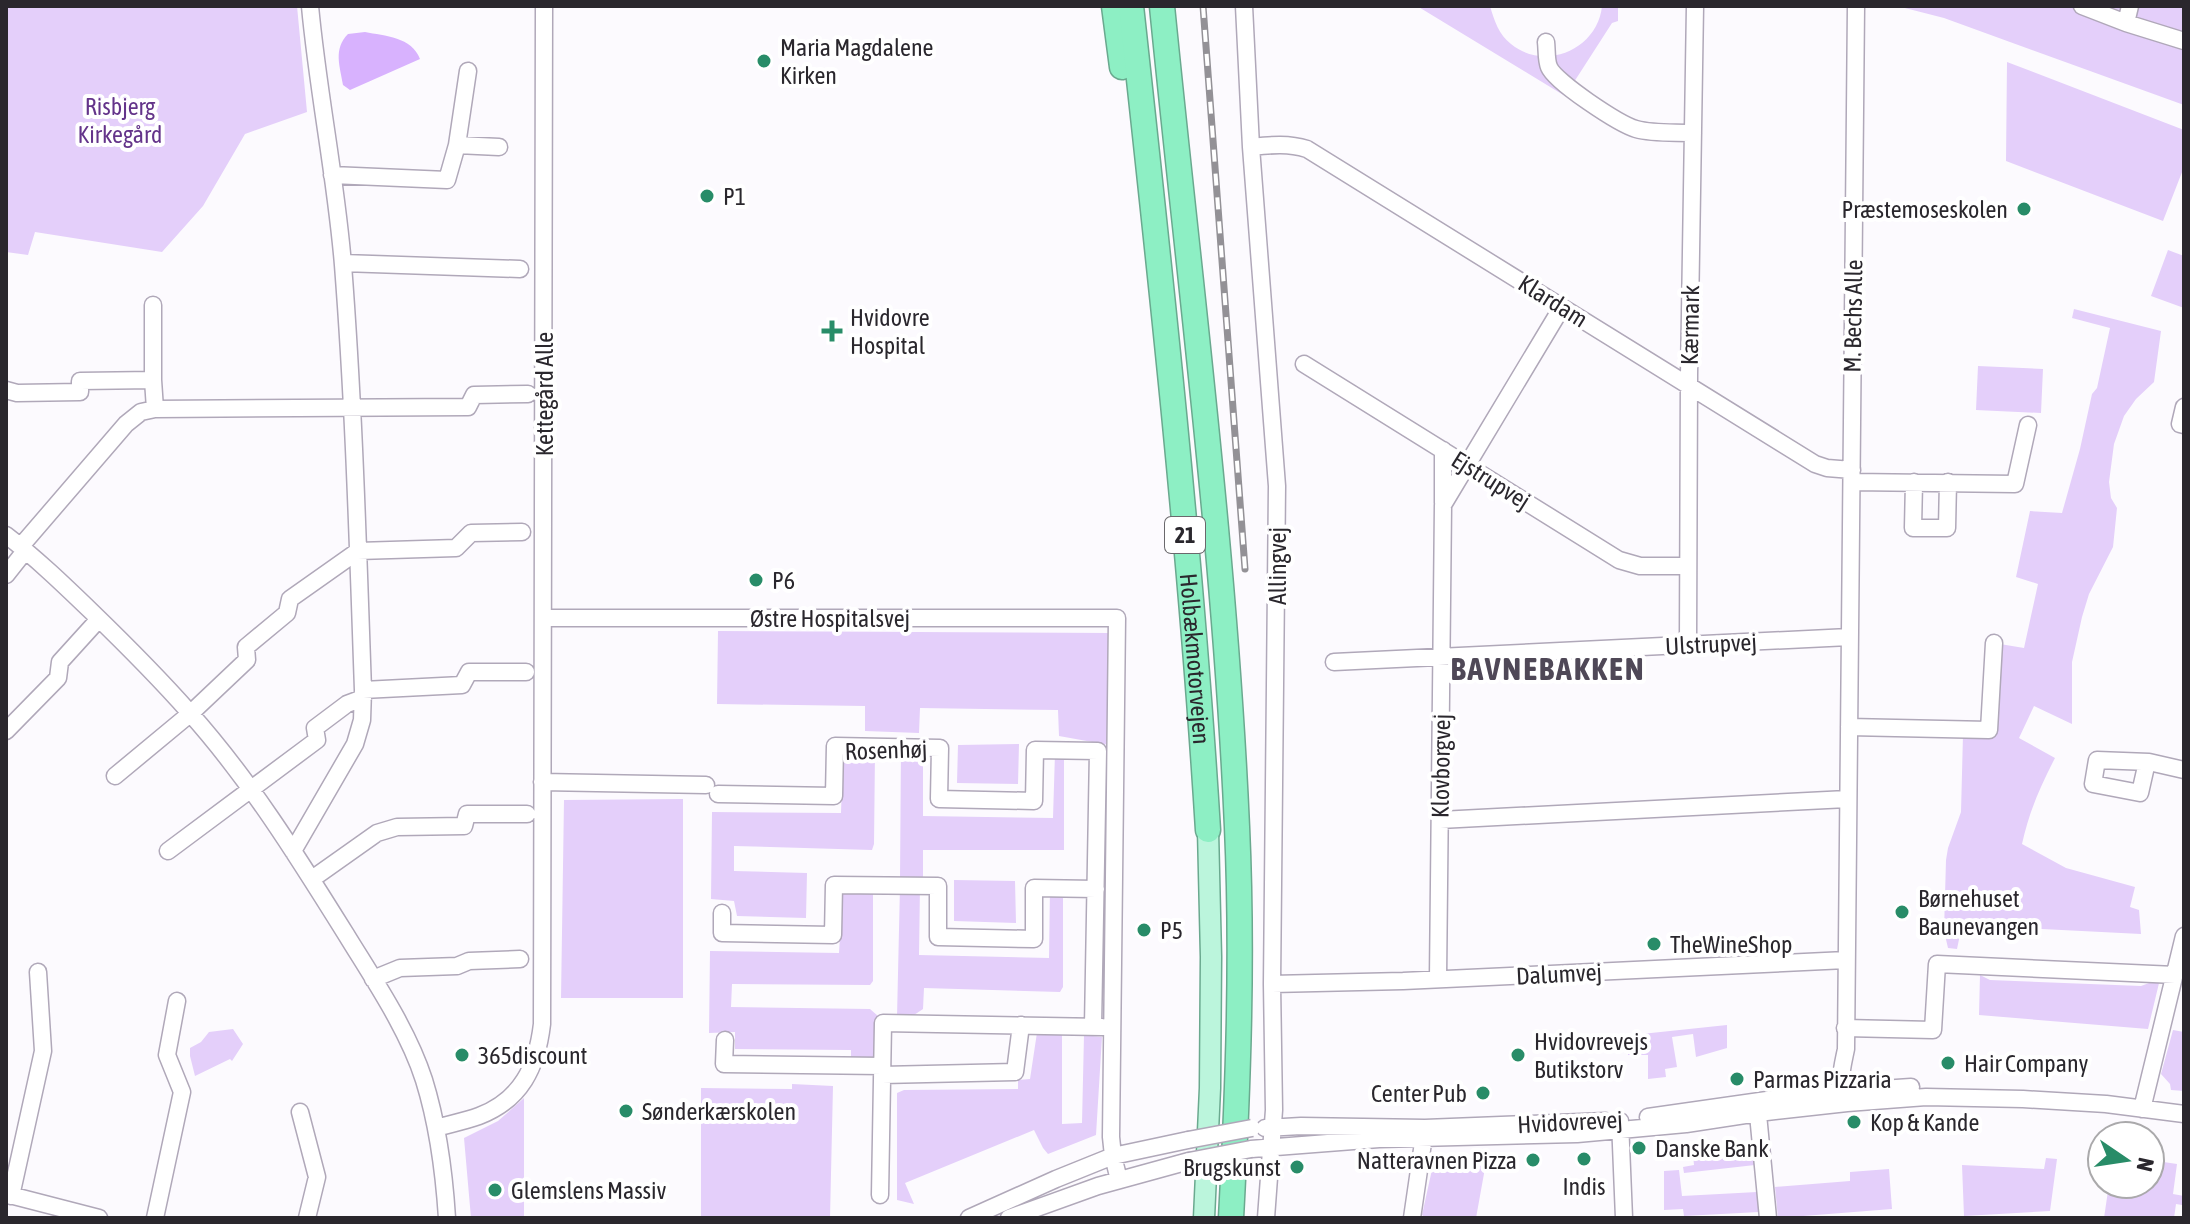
<svg xmlns="http://www.w3.org/2000/svg" width="2190" height="1224" viewBox="0 0 2190 1224" font-family="'Asap Condensed',sans-serif">
<style>
.green{fill:#e4cffa}
.water{fill:#d8b2fe}
.lines{fill:none;stroke-linecap:round;stroke-linejoin:round}
.minor-casing{stroke:#b0a8b9;stroke-width:19}
.major-casing{stroke:#6aa98f;stroke-width:23}
.highway-casing{stroke:#6aa98f;stroke-width:27}
.minor{stroke:#fff;stroke-width:16}
.major{stroke:#bbf5dc;stroke-width:20}
.highway{stroke:#8defc4;stroke-width:24}
.rail-casing{stroke:#939196;stroke-width:7}
.rail{stroke:#fff;stroke-width:4;stroke-dasharray:12;stroke-linecap:butt}
.minor-bridge-casing{stroke:#b0a8b9;stroke-width:19;stroke-linecap:butt}
.minor-bridge{stroke:#fff;stroke-width:16}
.poi-dot{fill:#288c68;stroke:#fff;stroke-width:3}
.labels{text-anchor:middle;dominant-baseline:central;stroke-width:8;stroke-linejoin:round;paint-order:stroke}
.shield{fill:#fff;stroke:#6a686c;stroke-width:2}
.shield-label{font-size:22px;font-weight:bold;fill:#2a272d}
.poi-label{font-size:24px;fill:#2a272d;stroke:#fff;text-anchor:start}
.park-label{font-size:24px;fill:#64348a;stroke:#fff}
.street-label{font-size:24px;fill:#2a272d;stroke:#fff}
.district-label{font-size:32px;font-weight:bold;letter-spacing:2px;fill:#4f4857;stroke:#fff}
</style>
<rect width="100%" height="100%" fill="#fcfafe"/>
<path class="green" d="M 6,6 L 297,6 L 307,112 L 245,134 L 203,206 L 162,252 L 35,232 L 28,255 L 6,252 Z
M 1417,6 L 1490,6 C 1494,20 1499,35 1511,44 C 1545,72 1598,49 1602,6 L 1618,6 L 1618,21 L 1612,23 L 1565,96 Z
M 2184,6 L 2184,105 L 1944,18 L 1901,7 Z
M 2007,62 L 2184,130 L 2184,167 L 2163,221 L 2006,161 Z
M 2168,250 L 2184,256 L 2184,308 L 2151,296 Z
M 2074,309 L 2161,331 L 2154,382 L 2136,399 L 2124,416 L 2114,444 L 2109,482 L 2111,498 L 2117,508 L 2113,547 L 2089,594 L 2082,617 L 2072,662 L 2072,724 L 2034,706 L 2019,738 L 2055,758 C 2040,787 2029,812 2022,844 L 2066,868 L 2135,887 L 2130,907 L 2139,910 L 2141,934 L 1962,925 L 1957,949 L 1948,948 L 1944,931 L 1946,860 L 1948,848 L 1961,812 L 1963,735 L 1990,733 L 1994,643 L 2024,648 L 2038,584 L 2016,577 L 2030,511 L 2062,513 L 2080,449 L 2092,394 L 2097,388 L 2110,328 L 2072,318 Z
M 1978,366 L 2043,369 L 2041,413 L 1976,410 Z
M 718,631 L 1109,633 L 1109,745 L 1059,736 L 1058,710 L 920,708 L 919,733 L 865,731 L 865,706 L 717,704 Z
M 1019,744 L 1018,784 L 957,783 L 958,745 Z
M 901,748 L 923,752 L 923,816 L 1053,818 L 1055,753 L 1067,754 L 1064,760 L 1064,850 L 923,850 L 923,880 L 900,879 Z
M 843,751 L 875,752 L 874,844 L 872,850 L 734,846 L 734,871 L 807,873 L 806,918 L 737,916 L 734,901 L 711,899 L 712,812 L 841,813 Z
M 683,799 L 683,998 L 561,998 L 564,800 Z
M 954,880 L 1015,881 L 1016,923 L 954,921 Z
M 843,885 L 873,885 L 873,981 L 870,985 L 732,984 L 731,1007 L 870,1009 L 878,1016 L 876,1057 L 851,1066 L 851,1050 L 735,1049 L 735,1032 L 709,1033 L 710,951 L 839,953 Z
M 900,886 L 920,886 L 919,955 L 1049,958 L 1050,888 L 1063,888 L 1063,987 L 1060,992 L 924,988 L 923,1009 L 914,1015 L 897,1017 Z
M 1980,975 L 1990,980 L 2141,986 L 2160,979 L 2148,1029 L 1979,1015 Z
M 1727,1025 L 1727,1048 L 1696,1057 L 1693,1034 L 1672,1037 L 1677,1067 L 1665,1069 L 1666,1077 L 1648,1079 L 1648,1055 L 1628,1055 L 1628,1050 L 1633,1049 L 1632,1035 Z
M 1038,1026 L 1062,1026 L 1062,1124 L 1082,1123 L 1084,1035 L 1102,1037 L 1096,1135 L 1048,1154 L 1043,1148 L 1034,1130 L 905,1183 L 914,1204 L 897,1200 L 897,1093 L 904,1090 L 1018,1089 L 1018,1080 L 1030,1079 Z
M 233,1029 L 243,1044 L 232,1061 L 230,1059 L 195,1076 L 190,1056 L 190,1048 L 201,1042 L 209,1032 Z
M 2173,1030 L 2184,1032 L 2184,1091 L 2171,1090 L 2170,1084 L 2161,1074 Z
M 792,1084 L 833,1086 L 830,1218 L 701,1218 L 701,1088 L 792,1089 Z
M 524,1098 L 524,1218 L 471,1218 L 464,1138 L 498,1121 Z
M 1753,1150 L 1755,1165 L 1684,1173 L 1683,1167 L 1694,1165 L 1693,1155 Z
M 1487,1157 L 1476,1218 L 1426,1218 L 1422,1215 L 1433,1165 L 1440,1159 Z
M 2046,1158 L 2057,1159 L 2050,1211 L 1964,1216 L 1962,1165 L 2044,1169 Z
M 2150,1160 L 2177,1164 L 2173,1194 L 2184,1196 L 2182,1205 L 2176,1204 L 2174,1218 L 2104,1218 L 2109,1184 L 2150,1184 Z
M 1889,1169 L 1892,1209 L 1778,1218 L 1775,1187 L 1850,1181 L 1850,1172 Z
M 1679,1170 L 1682,1196 L 1757,1192 L 1759,1212 L 1684,1216 L 1683,1209 L 1664,1210 L 1664,1171 Z"/>
<path class="water" d="M 365,32 C 385,36 412,37 420,59 L 350,90 L 343,85 C 340,66 333,49 348,34 Z"/>
<g class="lines">
<defs>
<path id="minor" d="M 1244,6 L 1251,147 L 1277,486 L 1272,984 L 1274,1110 L 1266,1218
M 2082,6 L 2126,23 L 2184,41
M 2126,23 L 2130,6
M 1546,42 C 1547,49 1546,60 1549,67 C 1555,82 1619,124 1636,129 C 1654,134 1675,132 1693,133
M 457,145 L 499,147
M 1251,147 C 1271,145 1288,143 1307,149 L 1815,464 L 1827,468 L 1852,470
M 332,175 L 447,180 L 457,145 L 468,71
M 343,263 L 520,269
M 153,305 L 153,380 L 155,409
M 1304,364 L 1619,560 L 1640,566 L 1688,566
M 6,390 L 17,393 L 80,392 L 80,381 L 153,380
M 2184,407 L 2180,424 L 2184,425
M 1852,482 L 2015,484 L 2028,425
M 1914,482 L 1913,528 L 1947,528 L 1948,482
M 1443,503 L 1443,450
M 6,535 C 36,558 64,585 92,612 C 125,644 159,678 189,712 C 250,780 299,859 347,936 C 374,980 408,1030 424,1080 C 438,1125 444,1171 447,1218
M 21,546 L 126,424 L 141,412 L 155,409 L 468,407 L 474,395 L 528,394
M 6,575 L 25,551
M 544,618 L 1117,618 L 1111,1137 L 1113,1156 L 1119,1180
M 1688,645 L 1689,375 L 1695,6
M 1334,662 L 1849,637
M 363,690 L 462,685 L 469,672 L 526,672
M 1849,727 L 1989,730 L 1994,643
M 6,731 L 58,678 L 60,662 L 99,619
M 2147,762 L 2140,793 L 2093,784 L 2097,760 L 2149,762 L 2184,770
M 115,776 L 191,713 L 247,660 L 246,647 L 287,613 L 290,599 L 358,551 L 456,548 L 471,533 L 522,532
M 542,782 L 706,785
M 718,794 L 834,796 L 835,746 L 940,748 L 939,799 L 1034,801 L 1035,750 L 1098,751 L 1093,1026
M 1440,820 L 1847,799
M 168,851 L 317,740 L 315,728 L 347,704 L 363,698
M 293,851 L 355,744 L 362,720 L 363,690 C 358,549 354,406 343,265 C 336,178 318,93 310,6
M 312,879 L 377,833 L 397,827 L 464,826 L 467,814 L 527,814
M 722,913 L 722,933 L 833,935 L 834,885 L 938,886 L 938,937 L 1034,939 L 1034,888 L 1096,889
M 373,979 L 400,968 L 457,966 L 469,961 L 520,959
M 1438,979 L 1443,505 L 1562,307
M 1272,984 L 1403,981 L 1846,960
M 1845,1028 L 1933,1030 L 1937,964 L 2175,975
M 725,1040 L 724,1064 L 882,1066
M 882,1075 L 1015,1072 L 1021,1025
M 1847,1103 C 1837,1083 1842,1069 1846,1049 L 1856,6
M 1757,1104 L 1768,1218
M 2142,1109 L 2184,936
M 300,1112 L 317,1177 L 307,1218
M 1648,1117 L 1808,1094 L 1911,1087
M 1620,1121 L 1624,1218
M 436,1128 C 450,1124 465,1121 479,1116 C 521,1100 537,1067 542,1024 L 544,6
M 1265,1128 L 1301,1126 L 1425,1128 L 1606,1121
M 1251,1149 L 1379,1139 L 1577,1134 L 1686,1124 L 1758,1113 L 1847,1103 L 1926,1097 L 2023,1099 L 2106,1104 L 2184,1114
M 6,1194 L 99,1218
M 880,1195 L 883,1023 L 1102,1027
M 11,1196 L 43,1051 L 38,972
M 155,1218 L 182,1092 L 167,1055 L 177,1001
M 969,1218 L 1056,1179 L 1113,1156 L 1188,1140
M 1009,1218 L 1098,1186 L 1189,1161
M 1412,1218 L 1425,1129"/>
<path id="major" d="M 1204,1218 L 1210,1088 L 1211,957 L 1208,830"/>
<g id="highway">
<path d="M 1114,6 L 1122,67"/>
<path id="s1" d="M 1131,6 C 1161,280 1191,555 1208,830"/>
<path d="M 1162,6 C 1189,279 1225,553 1237,827 C 1243,958 1238,1088 1231,1218"/>
</g>
</defs>
<use href="#minor" class="minor-casing"/>
<use href="#major" class="major-casing"/>
<use href="#highway" class="highway-casing"/>
<use href="#minor" class="minor"/>
<use href="#major" class="major"/>
<use href="#highway" class="highway"/>
<defs>
<path id="rail" d="M 1203,6 L 1245,569"/>
</defs>
<use href="#rail" class="rail-casing"/>
<use href="#rail" class="rail"/>
<defs>
<path id="minor-bridge" d="M 1188,1140 L 1252,1128
M 1189,1161 L 1251,1149"/>
</defs>
<use href="#minor-bridge" class="minor-bridge-casing"/>
<use href="#minor-bridge" class="minor-bridge"/>
</g>
<g class="poi-dot">
<circle cx="764" cy="61" r="8"/>
<circle cx="707" cy="196" r="8"/>
<circle cx="2024" cy="209" r="8"/>
<path d="M828 319h8v8h8v8h-8v8h-8v-8h-8v-8h8z"/>
<circle cx="756" cy="580" r="8"/>
<circle cx="1902" cy="912" r="8"/>
<circle cx="1144" cy="930" r="8"/>
<circle cx="1654" cy="944" r="8"/>
<circle cx="462" cy="1055" r="8"/>
<circle cx="1518" cy="1055" r="8"/>
<circle cx="1948" cy="1063" r="8"/>
<circle cx="1737" cy="1079" r="8"/>
<circle cx="1483" cy="1093" r="8"/>
<circle cx="626" cy="1111" r="8"/>
<circle cx="1854" cy="1122" r="8"/>
<circle cx="1639" cy="1148" r="8"/>
<circle cx="1584" cy="1159" r="8"/>
<circle cx="1533" cy="1160" r="8"/>
<circle cx="1297" cy="1167" r="8"/>
<circle cx="495" cy="1190" r="8"/>
</g>
<g class="labels">
<rect class="shield" x="1165" y="517" width="40" height="36" rx="6"/>
<g class="shield-label">
<text x="1185" y="535">21</text>
</g>
<g class="poi-label">
<text x="780" y="47">Maria Magdalene<tspan x="780" dy="28">Kirken</tspan></text>
<text x="723" y="196">P1</text>
<text x="2008" y="209" text-anchor="end">Præstemoseskolen</text>
<text x="850" y="317">Hvidovre<tspan x="850" dy="28">Hospital</tspan></text>
<text x="772" y="580">P6</text>
<text x="1918" y="898">Børnehuset<tspan x="1918" dy="28">Baunevangen</tspan></text>
<text x="1160" y="930">P5</text>
<text x="1670" y="944">TheWineShop</text>
<text x="1534" y="1041">Hvidovrevejs<tspan x="1534" dy="28">Butikstorv</tspan></text>
<text x="478" y="1055">365discount</text>
<text x="1964" y="1063">Hair Company</text>
<text x="1753" y="1079">Parmas Pizzaria</text>
<text x="1467" y="1093" text-anchor="end">Center Pub</text>
<text x="642" y="1111">Sønderkærskolen</text>
<text x="1870" y="1122">Kop &amp; Kande</text>
<text x="1655" y="1148">Danske Bank</text>
<text x="1517" y="1160" text-anchor="end">Natteravnen Pizza</text>
<text x="1281" y="1167" text-anchor="end">Brugskunst</text>
<text x="1584" y="1186" text-anchor="middle">Indis</text>
<text x="511" y="1190">Glemslens Massiv</text>
</g>
<g class="park-label">
<text x="120" y="106">Risbjerg<tspan x="120" dy="28">Kirkegård</tspan></text>
</g>
<g class="street-label">
<text transform="translate(1553 301) rotate(32)">Klardam</text>
<text transform="translate(1853 316) rotate(-89)">M. Bechs Alle</text>
<text transform="translate(1690 325) rotate(-89)">Kærmark</text>
<text transform="translate(544 394) rotate(-90)">Kettegård Alle</text>
<text transform="translate(1491 480) rotate(32)">Ejstrupvej</text>
<text transform="translate(1277 566) rotate(-90)">Allingvej</text>
<text x="830" y="618">Østre Hospitalsvej</text>
<text transform="translate(1711 644) rotate(-3)">Ulstrupvej</text>
<text stroke="none"><textPath href="#s1" startOffset="656">Holbækmotorvejen</textPath></text>
<text transform="translate(886 750) rotate(-2)">Rosenhøj</text>
<text transform="translate(1441 766) rotate(-89)">Klovborgvej</text>
<text transform="translate(1559 974) rotate(-3)">Dalumvej</text>
<text transform="translate(1570 1122) rotate(-3)">Hvidovrevej</text>
</g>
<g class="district-label">
<text x="1548" y="668">BAVNEBAKKEN</text>
</g>
</g>
<rect width="2190" height="1224" fill="none" stroke="#2a272d" stroke-width="16"/>
<g transform="translate(2126 1160) rotate(103)"><circle r="38" fill="#ffffff" stroke="#aaa9ab" stroke-width="2"/>
<path d="M0-6L14 30L0 20L-14 30Z" fill="#288c68"/>
<text y="-12" font-size="22" font-weight="bold" text-anchor="middle" fill="#2a272d">N</text>
</g>
</svg>
